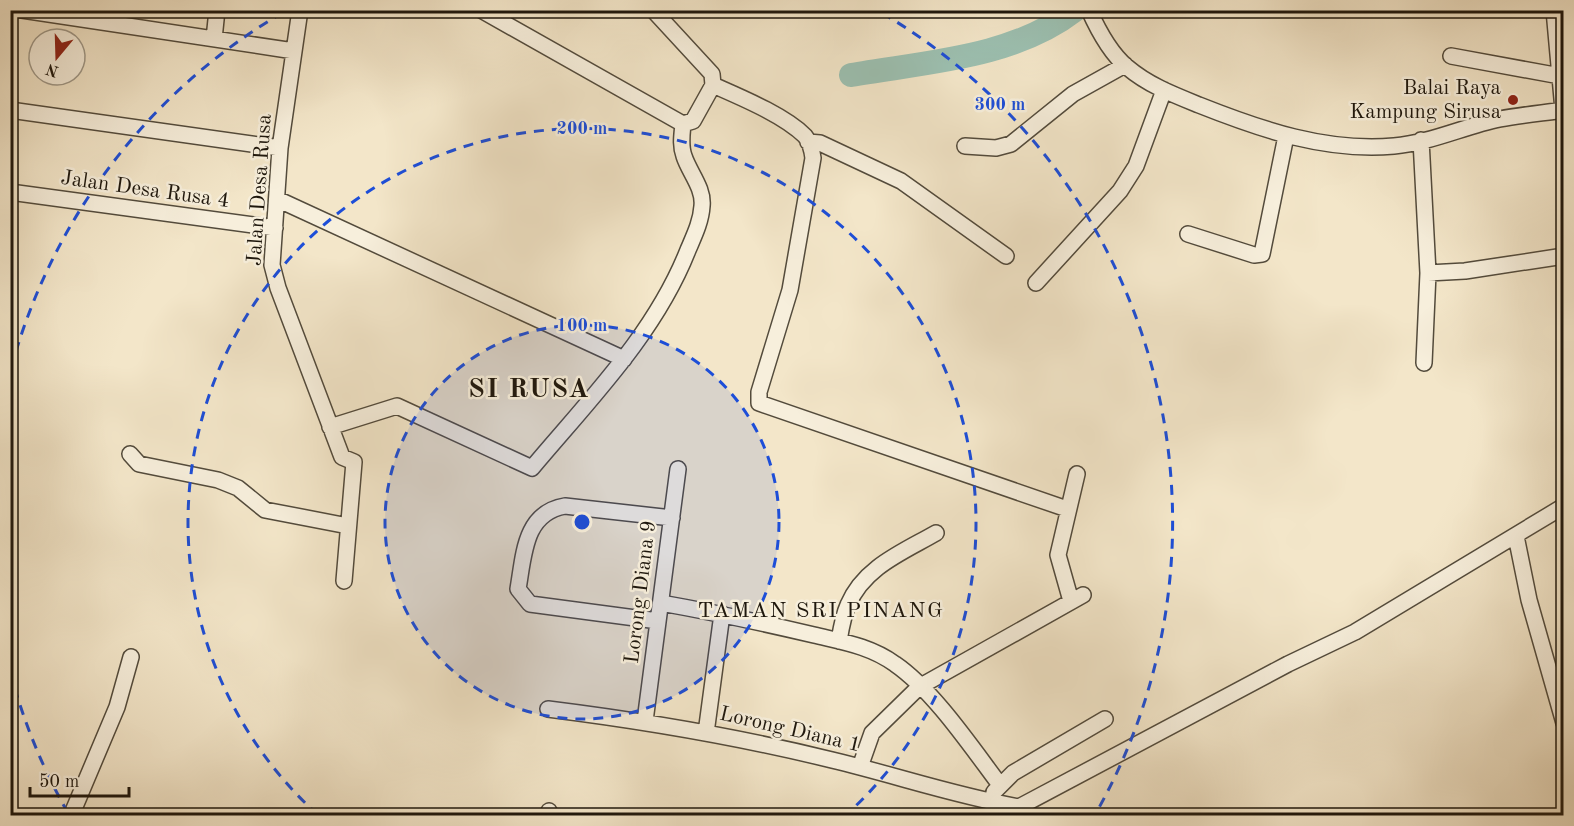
<svg xmlns="http://www.w3.org/2000/svg" width="1574" height="826" viewBox="0 0 1574 826" font-family="'Old Standard TT',serif">
<style>
.lines{fill:none;stroke-linecap:round;stroke-linejoin:round}
.river{stroke:#9cc0b1;stroke-width:24}
.minor-casing{stroke:#534b3c;stroke-width:18}
.minor{stroke:#f7efdc;stroke-width:15}
.ring{fill:none;stroke:#1d4ed8;stroke-width:3;stroke-dasharray:10 8}
.poi-dot{fill:#8f2418;stroke:#f7efdc;stroke-width:2}
.labels{text-anchor:middle;dominant-baseline:central;stroke-width:5;stroke-linejoin:round;paint-order:stroke}
.poi-label{font-size:21px;fill:#1e170d;stroke:#f7efdc;text-anchor:end}
.street-label{font-size:21px;fill:#1e170d;stroke:#f7efdc}
.neighbourhood-label{font-size:22px;letter-spacing:1.5px;fill:#1e170d;stroke:#f7efdc}
.district-label{font-size:27px;font-weight:bold;letter-spacing:1.5px;fill:#1e170d;stroke:#f7efdc}
.centre{fill:#1d4ed8;stroke:#f7efdc;stroke-width:3}
.ring-label{font-size:18px;text-anchor:middle;font-weight:bold;fill:#1d4ed8;stroke:#f7efdc;stroke-width:5;stroke-linejoin:round;paint-order:stroke}
</style>
<rect width="100%" height="100%" fill="#f3e6c9"/>
<filter id="stains"><feTurbulence type="fractalNoise" baseFrequency=".00333" numOctaves="4"/><feColorMatrix values="0 0 0 0 .2 0 0 0 0 .09 0 0 0 0 .02 0 0 0 .5 -.17"/></filter>
<radialGradient id="worn" r=".72"><stop offset=".6" stop-color="#630" stop-opacity="0"/><stop offset="1" stop-color="#630" stop-opacity=".3"/></radialGradient>
<g class="lines">
<path class="river" d="M 851,75 C 925,62 1013,58 1075,10"/>
<defs>
<path id="minor" d="M 22,10 L 294,51
M 300,10 L 280,148 L 272,265 L 278,288 L 342,457 L 354,462 L 344,581
M 481,10 L 683,124 L 693,121 L 713,85 L 712,74 L 653,10
M 1089,10 C 1098,30 1110,53 1127,67 C 1148,85 1174,95 1199,105 C 1262,130 1326,152 1394,146 C 1430,143 1465,126 1500,119 C 1521,115 1543,113 1564,110
M 1554,10 L 1563,110
M 214,39 L 217,10
M 1451,56 L 1560,76
M 713,85 C 740,97 784,115 805,136 C 810,142 812,150 813,158 L 790,290 L 759,392 L 759,403 L 1067,509
M 10,110 L 280,148
M 1421,140 L 1428,273 L 1424,363
M 808,142 L 820,143 L 901,181 L 1006,256
M 965,146 L 996,148 L 1011,144 L 1073,94 L 1125,65
M 10,192 L 275,228
M 277,199 L 624,359
M 1188,234 L 1254,255 L 1262,254 L 1286,136
M 1428,273 L 1465,271 L 1564,256
M 1036,283 L 1120,191 L 1136,166 L 1164,90
M 330,427 L 397,406 L 532,468 C 589,400 655,334 688,250 C 694,236 701,222 702,206 C 704,188 689,172 684,156 C 680,145 682,135 683,124
M 130,454 L 139,464 L 218,480 L 238,488 L 265,510 L 348,526
M 1516,536 L 1529,600 L 1564,723
M 1071,601 L 1058,555 L 1077,474
M 661,603 C 712,612 763,623 814,635 C 843,642 870,646 895,664 C 933,690 972,748 1000,785
M 658,621 L 530,604 L 518,589 C 524,555 524,513 565,506 L 672,518
M 839,641 C 841,629 843,616 848,605 C 864,567 903,552 936,533
M 548,709 C 644,721 739,737 832,760 C 895,775 956,796 1019,807
M 645,721 L 678,469
M 706,733 L 722,614
M 860,767 L 872,733 L 919,687 L 1083,595
M 994,792 L 1013,773 L 1105,719
M 549,811 L 551,816
M 71,816 L 117,707 L 131,657
M 1008,816 L 1019,807 L 1288,664 L 1355,632 L 1564,506"/>
</defs>
<use href="#minor" class="minor-casing"/>
<use href="#minor" class="minor"/>
</g>
<circle cx="582" cy="522" r="197" fill="#1d4ed8" fill-opacity=".12"/>
<g class="ring">
<circle cx="582" cy="522" r="197"/>
<path d="M318 815A394 394 0 1 1 846 815"/>
<path d="M68 813A591 591 0 0 1 11 675M11 369A591 591 0 0 1 282 13M882 13A591 591 0 0 1 1096 813"/>
</g>
<circle class="poi-dot" cx="1513" cy="100" r="6"/>
<g class="labels">
<g class="poi-label">
<text x="1501" y="88">Balai Raya<tspan x="1501" dy="24">Kampung Sirusa</tspan></text>
</g>
<g class="street-label">
<text transform="translate(145 190) rotate(8)">Jalan Desa Rusa 4</text>
<text transform="translate(260 190) rotate(-86)">Jalan Desa Rusa</text>
<text transform="translate(641 592) rotate(-83)">Lorong Diana 9</text>
<text transform="translate(790 730) rotate(13)">Lorong Diana 1</text>
</g>
<g class="neighbourhood-label">
<text x="821" y="611">TAMAN SRI PINANG</text>
</g>
<g class="district-label">
<text x="529" y="389">SI RUSA</text>
</g>
</g>
<circle cx="582" cy="522" r="9" class="centre"/>
<g class="ring-label">
<text x="1000" y="110">300 m</text>
<text x="582" y="134">200 m</text>
<text x="582" y="331">100 m</text>
</g>
<rect width="1574" height="826" fill="none" stroke="#f3e6c9" stroke-width="36"/>
<rect x="12" y="12" width="1550" height="802" fill="none" stroke="#1e170d" stroke-width="3"/>
<rect x="18" y="18" width="1538" height="790" fill="none" stroke="#1e170d" stroke-width="1.5"/>
<g transform="translate(57 57) rotate(199)"><circle r="28" fill="#f7efdc" stroke="#a09989" stroke-width="1.5"/>
<path d="M0-4.5L10 22L0 15L-10 22Z" fill="#8f2418"/>
<text y="-9" font-size="16" font-weight="bold" text-anchor="middle" fill="#1e170d">N</text>
</g>
<path d="M30 787v9h99v-9" fill="none" stroke="#1e170d" stroke-width="3"/>
<text x="39" y="787" font-size="18" fill="#1e170d" stroke="#f7efdc" stroke-width="4.5" paint-order="stroke">50 m</text>
<rect width="100%" height="100%" filter="url(#stains)"/>
<rect width="100%" height="100%" fill="url(#worn)"/>
</svg>
